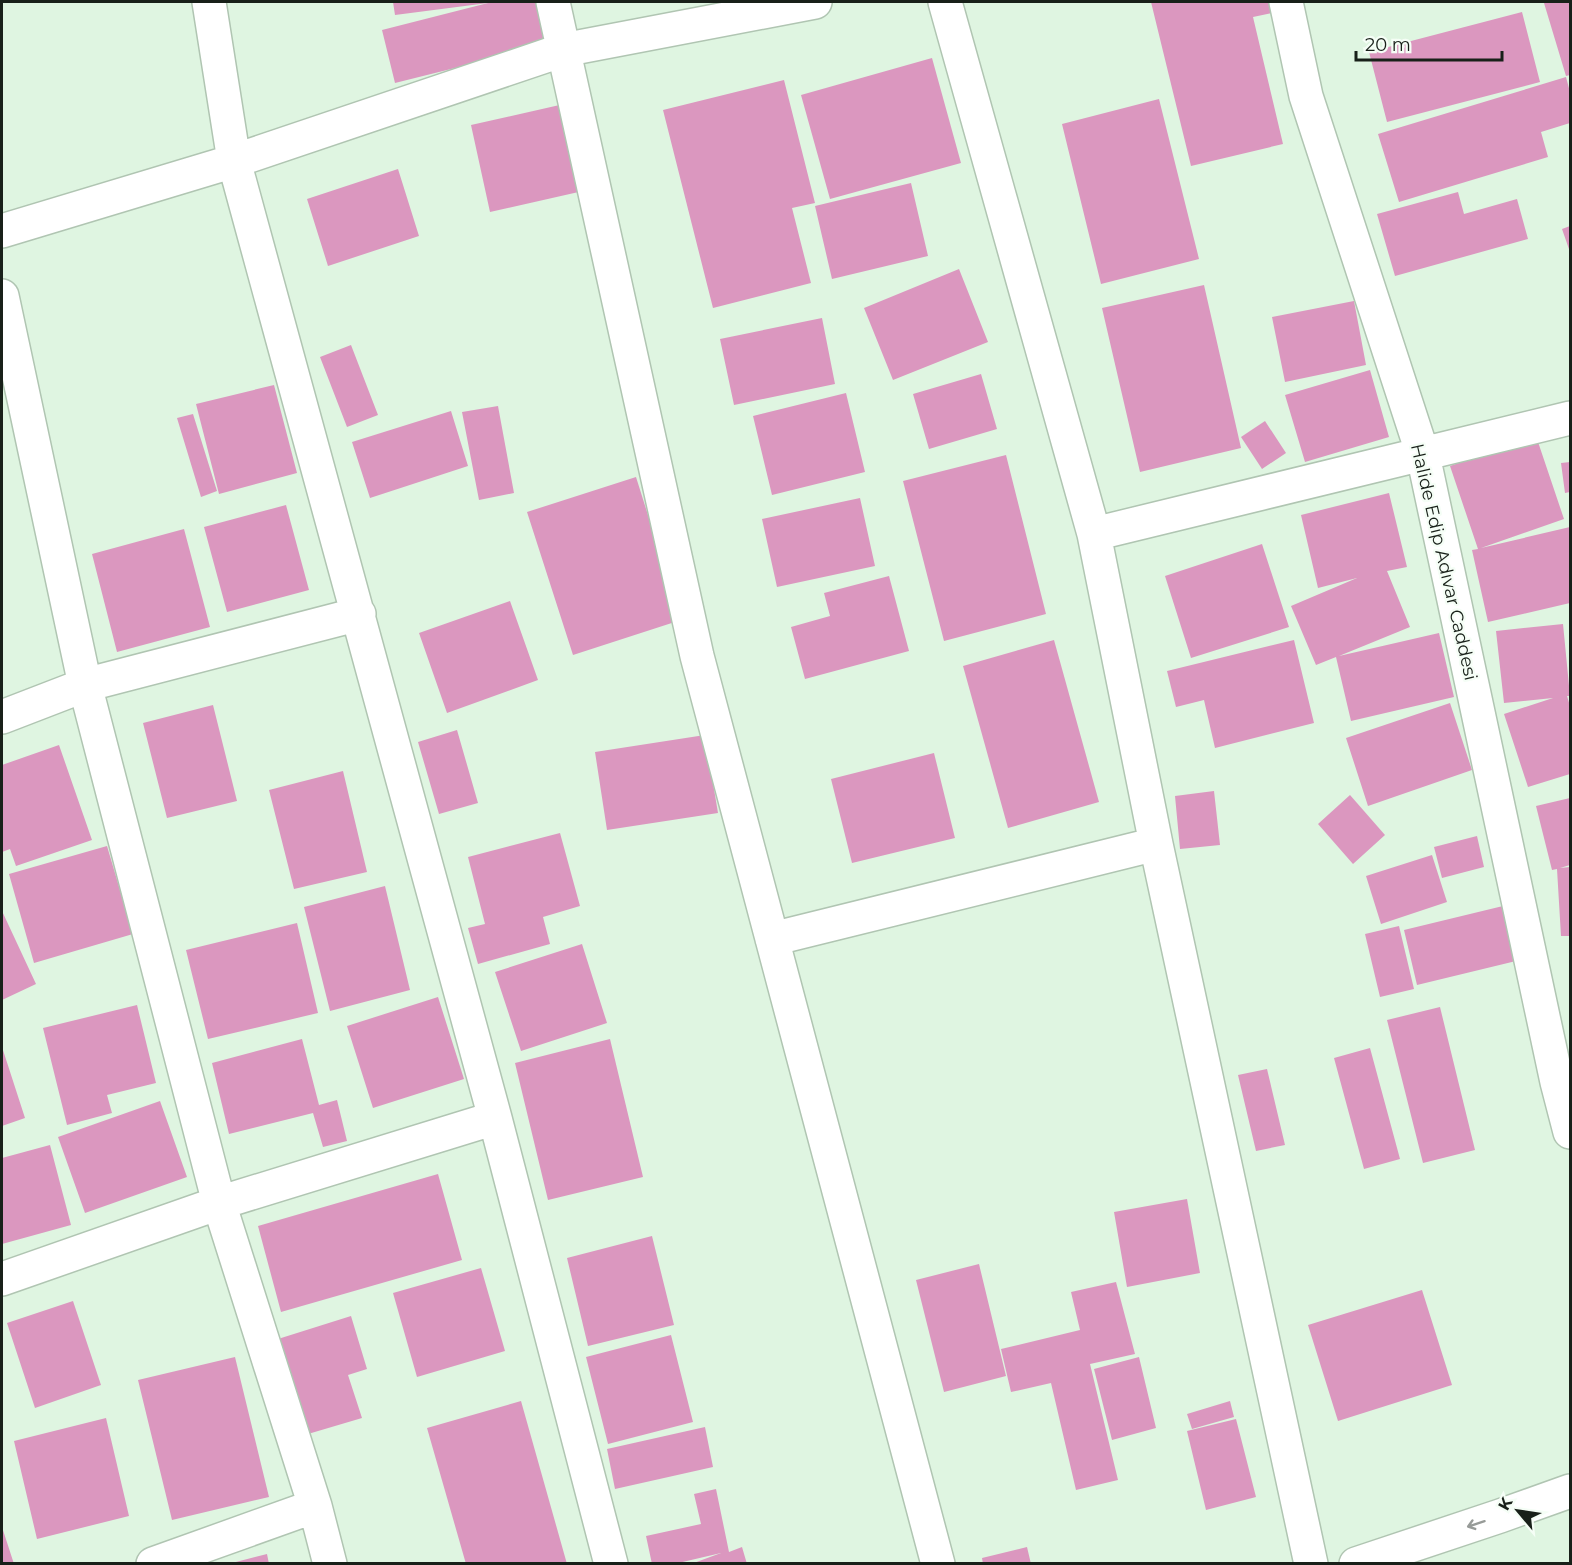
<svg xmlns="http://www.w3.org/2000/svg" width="1572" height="1565" viewBox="0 0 1572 1565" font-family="Montserrat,sans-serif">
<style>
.building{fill:#db97bf}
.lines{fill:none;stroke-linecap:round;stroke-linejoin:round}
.minor-casing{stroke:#b0c5b2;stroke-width:36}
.trunk-casing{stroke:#b0c5b2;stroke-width:36}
.minor{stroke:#fff;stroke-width:33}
.trunk{stroke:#fff;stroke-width:33}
.oneway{stroke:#979b98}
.labels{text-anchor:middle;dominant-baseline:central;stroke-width:4.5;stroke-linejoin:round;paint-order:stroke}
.street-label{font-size:18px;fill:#182019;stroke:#f5fef6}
</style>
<rect width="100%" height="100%" fill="#dff5e1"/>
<path class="building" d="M 393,2 L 536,2 L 547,45 L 395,83 L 382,30 L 488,3 L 395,15 Z
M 1151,2 L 1269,2 L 1272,13 L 1253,17 L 1283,144 L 1191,166 Z
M 1548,2 L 1570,2 L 1570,75 L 1566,76 L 1544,3 Z
M 1522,12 L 1540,82 L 1387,122 L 1369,52 Z
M 932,58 L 961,163 L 830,199 L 801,95 Z
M 1566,77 L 1570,92 L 1570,123 L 1541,132 L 1548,157 L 1399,202 L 1378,134 Z
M 784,80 L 815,203 L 792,208 L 811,283 L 713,308 L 663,110 Z
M 1159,99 L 1199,259 L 1101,284 L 1062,124 Z
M 564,104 L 583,191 L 490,212 L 471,125 Z
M 398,169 L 419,236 L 328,266 L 307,199 Z
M 911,183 L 928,256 L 832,279 L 815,206 Z
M 1458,192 L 1464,214 L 1517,199 L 1528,239 L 1395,276 L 1377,214 Z
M 1570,226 L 1570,252 L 1562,229 Z
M 959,269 L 988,342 L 893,380 L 864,308 Z
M 1204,285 L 1241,448 L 1140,472 L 1102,308 Z
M 1354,301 L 1366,365 L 1285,382 L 1272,317 Z
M 822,318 L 835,384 L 734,405 L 720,339 Z
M 351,345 L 378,415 L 347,427 L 320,357 Z
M 1370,370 L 1389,437 L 1305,462 L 1285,395 Z
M 981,374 L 997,429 L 929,449 L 913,394 Z
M 274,385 L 297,473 L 219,494 L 196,404 Z
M 846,393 L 865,472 L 772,495 L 753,416 Z
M 498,406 L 514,493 L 479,500 L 462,412 Z
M 451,411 L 468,466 L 370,498 L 352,442 Z
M 193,414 L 217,491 L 201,497 L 177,418 Z
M 1265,421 L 1286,453 L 1262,469 L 1241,437 Z
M 1536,436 L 1564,519 L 1481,548 L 1570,527 L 1570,603 L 1488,622 L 1472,550 L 1478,549 L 1450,466 Z
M 1006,455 L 1046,614 L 944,641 L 903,481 Z
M 1570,462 L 1570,492 L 1565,493 L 1561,463 Z
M 636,477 L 681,620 L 573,655 L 527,512 Z
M 1389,493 L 1407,567 L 1387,571 L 1410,627 L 1339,656 L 1439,633 L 1454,697 L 1351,721 L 1336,657 L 1316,665 L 1291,606 L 1357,578 L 1318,588 L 1301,515 Z
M 860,498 L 875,566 L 777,587 L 762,519 Z
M 286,505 L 309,590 L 227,612 L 204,527 Z
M 184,529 L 210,627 L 117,652 L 92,554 Z
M 1262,544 L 1289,627 L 1191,658 L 1165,576 Z
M 889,576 L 909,651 L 805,679 L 791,627 L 830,616 L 824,593 Z
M 510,601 L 538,680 L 447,713 L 419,633 Z
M 1563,624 L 1570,696 L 1567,696 L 1570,706 L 1570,774 L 1528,787 L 1504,714 L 1553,698 L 1504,703 L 1496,631 Z
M 1054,640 L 1099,802 L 1008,828 L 963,666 Z
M 1294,640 L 1314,723 L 1215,748 L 1204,700 L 1176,707 L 1167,671 Z
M 1450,703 L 1472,770 L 1368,806 L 1346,738 Z
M 213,705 L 237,801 L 167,818 L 143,723 Z
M 457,730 L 478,803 L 439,814 L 418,742 Z
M 705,735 L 718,813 L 607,830 L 595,752 Z
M 59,745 L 92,840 L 16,866 L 10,849 L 2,852 L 2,765 Z
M 934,753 L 955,838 L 852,863 L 831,779 Z
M 343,771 L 367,872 L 294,889 L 269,790 Z
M 1214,791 L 1220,845 L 1180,849 L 1175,796 Z
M 1350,795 L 1385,835 L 1353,864 L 1318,824 Z
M 1570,798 L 1570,865 L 1560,868 L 1570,867 L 1570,936 L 1561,936 L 1557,869 L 1552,870 L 1536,806 Z
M 560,833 L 580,906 L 543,917 L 550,944 L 478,964 L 468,928 L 485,924 L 468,857 Z
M 1477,836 L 1484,867 L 1442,878 L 1434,847 Z
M 107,846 L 133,934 L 34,963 L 9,874 Z
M 1432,855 L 1447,902 L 1381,924 L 1366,876 Z
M 385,886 L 410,990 L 330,1011 L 304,907 Z
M 1503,906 L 1516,961 L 1417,985 L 1404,930 Z
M 2,911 L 36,984 L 2,1000 Z
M 297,923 L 318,1013 L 208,1039 L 186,950 Z
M 1399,926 L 1414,989 L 1380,997 L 1365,934 Z
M 582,944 L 607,1023 L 521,1051 L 495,972 Z
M 438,997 L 464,1079 L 373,1108 L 347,1026 Z
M 137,1005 L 156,1083 L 107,1095 L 112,1113 L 67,1125 L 43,1028 Z
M 1440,1007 L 1475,1150 L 1423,1163 L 1387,1020 Z
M 302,1039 L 319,1105 L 337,1100 L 347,1141 L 323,1147 L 313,1113 L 229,1134 L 212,1063 Z
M 610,1039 L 643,1177 L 548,1200 L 515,1063 Z
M 2,1047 L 25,1118 L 2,1126 Z
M 1370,1048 L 1400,1159 L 1364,1169 L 1334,1058 Z
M 1267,1069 L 1285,1145 L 1256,1151 L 1238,1075 Z
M 160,1101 L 187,1177 L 85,1213 L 58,1137 Z
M 50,1145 L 71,1225 L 2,1244 L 2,1158 Z
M 438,1174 L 462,1260 L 281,1312 L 258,1226 Z
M 1187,1199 L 1200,1273 L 1127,1287 L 1114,1212 Z
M 652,1236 L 674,1325 L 588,1346 L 567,1258 Z
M 979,1264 L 1006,1376 L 944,1392 L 916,1280 Z
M 481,1268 L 505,1351 L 417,1377 L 393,1293 Z
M 1116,1282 L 1135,1354 L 1090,1364 L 1118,1480 L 1076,1490 L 1051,1383 L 1011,1392 L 1001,1349 L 1080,1330 L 1071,1292 Z
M 1422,1290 L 1452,1385 L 1338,1421 L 1308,1325 Z
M 73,1301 L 101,1385 L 35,1408 L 7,1323 Z
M 351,1316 L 367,1369 L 348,1375 L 362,1418 L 308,1434 L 278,1339 Z
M 671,1335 L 693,1422 L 608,1444 L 586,1357 Z
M 235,1357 L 269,1497 L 172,1520 L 138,1380 Z
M 1139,1357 L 1156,1428 L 1112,1440 L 1094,1369 Z
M 521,1401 L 567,1564 L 466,1564 L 427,1428 Z
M 1230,1401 L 1234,1417 L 1192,1429 L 1187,1414 Z
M 106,1418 L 129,1516 L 37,1539 L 14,1441 Z
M 1236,1419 L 1256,1497 L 1206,1510 L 1187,1431 Z
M 705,1427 L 713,1467 L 615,1489 L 607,1449 Z
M 716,1489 L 729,1552 L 742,1547 L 747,1564 L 691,1564 L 721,1553 L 674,1564 L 652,1564 L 646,1536 L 701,1524 L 694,1494 Z
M 2,1527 L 14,1564 L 2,1564 Z
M 1027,1547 L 1031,1564 L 983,1564 L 982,1558 Z
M 267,1554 L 269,1564 L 232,1564 L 232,1563 Z"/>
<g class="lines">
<defs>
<path id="minor" d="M 209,2 L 234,161 L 495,1118 L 611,1564
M 553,2 L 697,656 L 938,1564
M 945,2 L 1094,534 L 1156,844 L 1311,1564
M 1286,2 L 1306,96 L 1423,455 L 1557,1082 L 1570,1132
M 2,231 L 234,161 L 563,50 L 815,2
M 2,296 L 85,685 L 219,1203 L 315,1506 L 330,1564
M 1094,534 L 1570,418
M 2,717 L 85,685 L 359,614
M 772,939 L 1156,844
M 2,1279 L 219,1203 L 495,1118
M 153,1564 L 315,1506"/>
<path id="trunk" d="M 1356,1564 L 1500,1516 L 1570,1491"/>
</defs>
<use href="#minor" class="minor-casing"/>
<use href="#trunk" class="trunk-casing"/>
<use href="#minor" class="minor"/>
<use href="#trunk" class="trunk"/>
</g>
<defs><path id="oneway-shaft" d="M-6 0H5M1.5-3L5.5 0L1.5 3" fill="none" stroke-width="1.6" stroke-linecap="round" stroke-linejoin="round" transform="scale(1.5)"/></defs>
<use class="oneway" href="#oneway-shaft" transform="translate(1476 1524) rotate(162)"/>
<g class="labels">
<g class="street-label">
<text transform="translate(1444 562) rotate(77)">Halide Edip Adıvar Caddesi</text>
</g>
</g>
<rect width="1572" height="1565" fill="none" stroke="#182019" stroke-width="6"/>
<g transform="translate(1518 1511) rotate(299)" stroke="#f5fef6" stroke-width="4.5" paint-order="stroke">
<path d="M0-4.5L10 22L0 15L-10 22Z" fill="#182019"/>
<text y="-9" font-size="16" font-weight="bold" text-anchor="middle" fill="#182019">K</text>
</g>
<path d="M1356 51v9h146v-9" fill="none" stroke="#182019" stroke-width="3"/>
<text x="1365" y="51" font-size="18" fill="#182019" stroke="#f5fef6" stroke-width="4.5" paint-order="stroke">20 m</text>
</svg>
